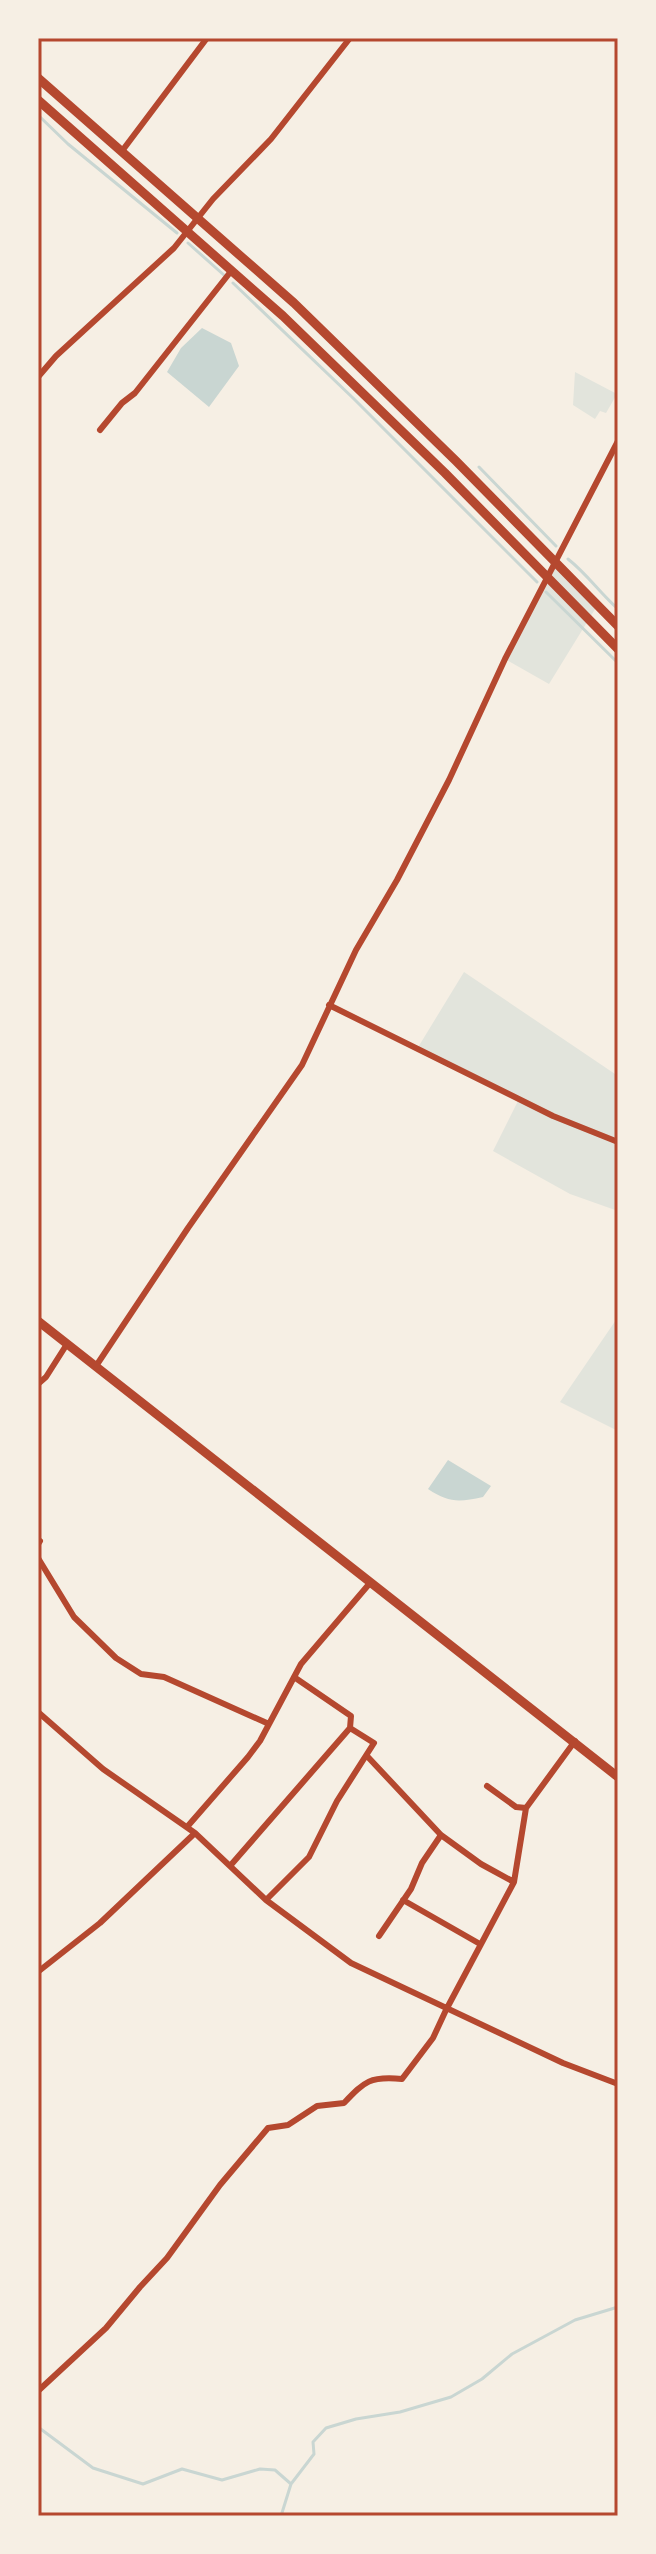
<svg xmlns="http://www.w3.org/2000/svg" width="656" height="2554" viewBox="0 0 656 2554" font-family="'Open Sans',sans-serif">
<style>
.green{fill:#e2e4dc}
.water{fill:#c9d6d2}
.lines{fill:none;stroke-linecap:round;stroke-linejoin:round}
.stream{stroke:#c9d6d2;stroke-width:3}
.minor{stroke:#b5482f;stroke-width:6}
.primary{stroke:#b5482f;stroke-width:9}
.neatline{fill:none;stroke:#b5482f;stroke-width:3}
</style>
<rect width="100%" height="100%" fill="#f6efe4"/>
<path class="green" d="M 575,372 L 617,394 L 606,413 L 600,411 L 595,419 L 573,405 Z
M 556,563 L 597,606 L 549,684 L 505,659 Z
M 464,972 L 618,1076 L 618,1211 L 570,1194 L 493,1151 L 519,1099 L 417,1049 Z
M 618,1317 L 618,1431 L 560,1402 Z"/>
<path class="water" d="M 202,328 L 231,343 L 239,366 L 209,407 L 167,372 L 181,348 Z
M 448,1460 L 491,1486 L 483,1497 C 459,1502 449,1503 428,1489 Z"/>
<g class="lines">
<path class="stream" d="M 38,115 L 68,144 L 177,233
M 188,243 L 225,276
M 233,283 L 353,398 L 537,582
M 479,467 L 556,546
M 568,559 C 587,574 600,593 618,609
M 546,592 L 618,663
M 38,2427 L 93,2468 L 143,2484 L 182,2469 L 222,2480 L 260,2469 L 275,2470 L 291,2484 L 281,2516
M 291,2484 L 314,2454 L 313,2442 L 326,2428 L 356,2419 L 400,2412 L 451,2397 L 482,2379 L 512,2354 L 575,2320 L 618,2307"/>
<path class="minor" d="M 122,151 L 207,38
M 38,377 L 56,356 L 174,248 L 213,199 L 271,139 L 350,38
M 100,430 L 122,403 L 135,393 L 232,270
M 329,1005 L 553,1116 L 618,1142
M 96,1366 L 188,1228 L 302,1065 L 356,950 L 397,880 L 449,780 L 505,659 L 618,441
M 38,1384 L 46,1377 L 67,1344
M 38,1544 L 40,1541
M 38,1558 L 74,1617 L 116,1658 L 141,1674 L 164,1677 L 269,1724
M 38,1712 L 103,1769 L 195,1833 L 266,1900 L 351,1963 L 563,2063 L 618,2084
M 367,1756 L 441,1835 L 481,1864 L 514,1882
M 487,1786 L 516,1807 L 526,1808
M 187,1827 L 248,1757 L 260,1741 L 301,1664 L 370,1583
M 230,1866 L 350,1728 L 351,1716 L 294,1677
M 266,1900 L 309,1857 L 337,1801 L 374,1743 L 350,1728
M 403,1900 L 480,1944
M 379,1936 L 411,1889 L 422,1863 L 441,1835
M 39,1971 L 100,1923 L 195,1833
M 38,2391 L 106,2328 L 140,2287 L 167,2258 L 220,2185 L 268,2128 L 288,2125 L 317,2106 L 344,2103 C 365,2081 370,2076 402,2079 L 433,2038 L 446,2010 L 514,1882 L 526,1808 L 575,1741"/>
<path class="primary" d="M 38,78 L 294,303 L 456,461 L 618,626
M 38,100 L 283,316 L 445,473 L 618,649
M 38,1321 L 618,1777"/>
</g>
<rect width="656" height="2554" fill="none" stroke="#f6efe4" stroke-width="80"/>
<rect x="40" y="40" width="576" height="2474" class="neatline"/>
</svg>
